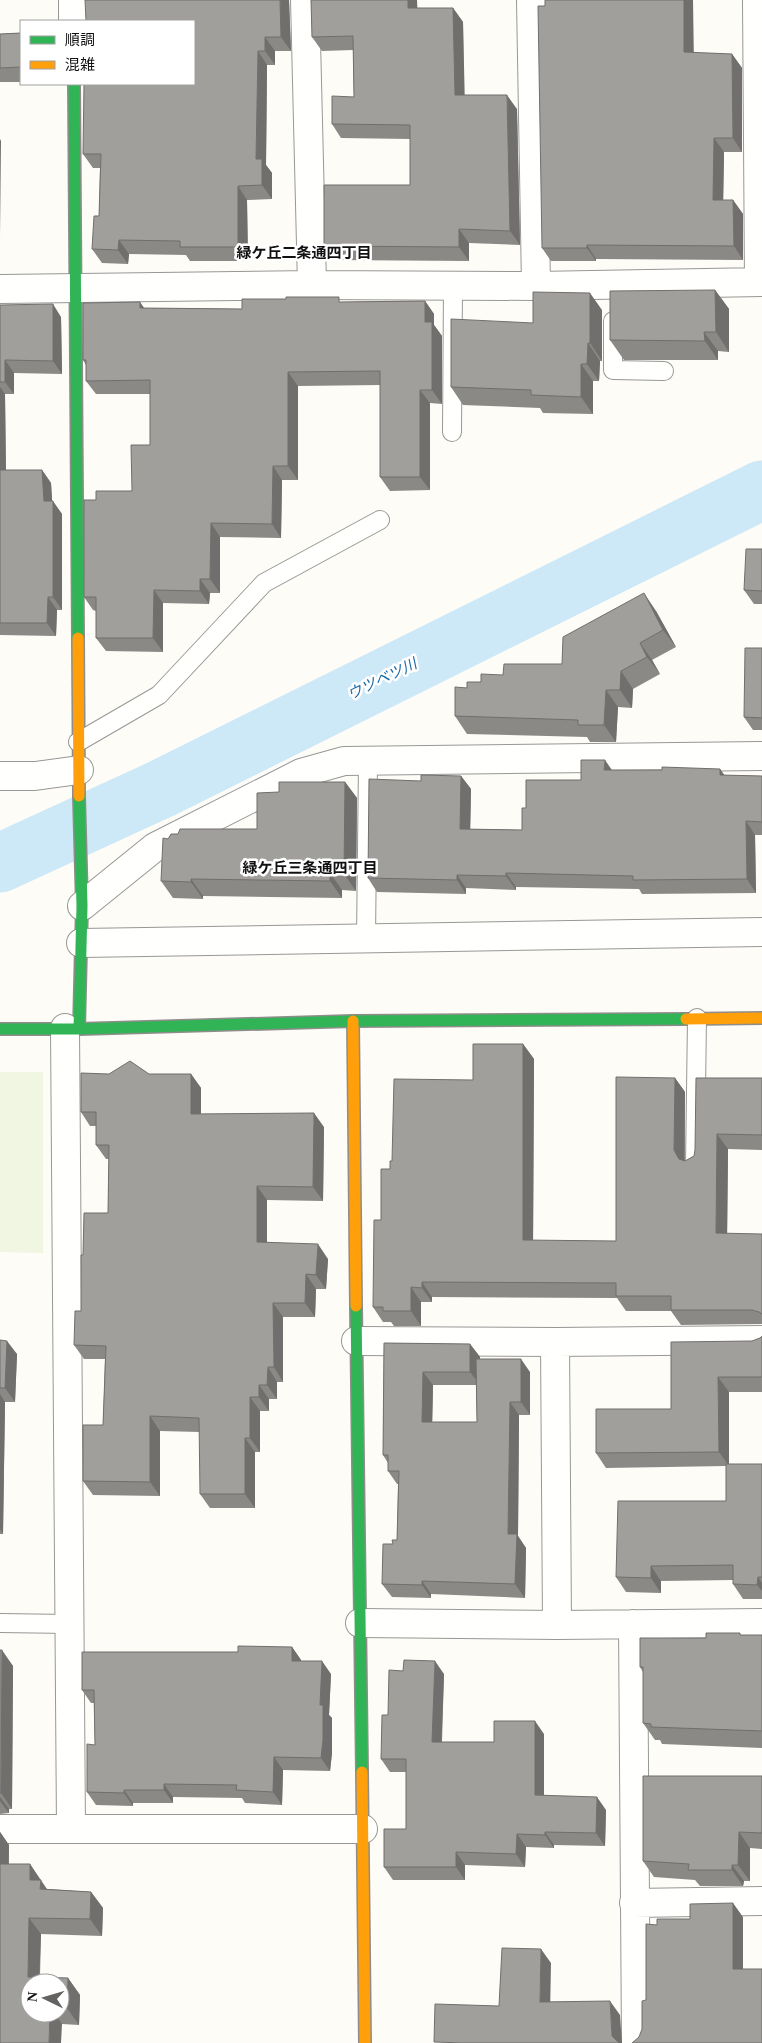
<svg xmlns="http://www.w3.org/2000/svg" width="762" height="2043" viewBox="0 0 762 2043" font-family="'Times New Roman','Noto Sans JP',serif">
<style>
.pitch{fill:#f0f6e1}
.lines{fill:none;stroke-linecap:round;stroke-linejoin:round}
.river{stroke:#cde8f7;stroke-width:59}
.lane-casing{stroke:#979795;stroke-width:20}
.street-casing{stroke:#979795;stroke-width:30}
.fast-casing{stroke:#8e8d8b;stroke-width:14}
.slow-casing{stroke:#8e8d8b;stroke-width:14}
.lane{stroke:#fffffe;stroke-width:18}
.street{stroke:#fffffe;stroke-width:28}
.fast{stroke:#30b455;stroke-width:11}
.slow{stroke:#ff9f0a;stroke-width:11}
.wall{fill:#8a8986;fill-rule:evenodd}
.shaded-wall{fill:#716f6d}
.building{fill:#a19f9c;stroke:#716f6d}
.labels{text-anchor:middle;dominant-baseline:central;stroke-width:5;stroke-linejoin:round;paint-order:stroke}
.neighbourhood-label{font-size:15px;font-weight:bold;fill:#111;stroke:#fff}
.water-label{font-size:15px;font-style:italic;fill:#1768a6;stroke:#fff}
</style>
<rect width="100%" height="100%" fill="#fdfcf7"/>
<path class="pitch" d="M 0,1072 L 43,1072 L 43,1253 L 0,1252 Z"/>
<g class="lines">
<path class="river" d="M 0,863 L 161,789 L 762,490"/>
<defs>
<path id="lane" d="M 613,321 L 613,370 L 664,371
M 452,432 L 453,286
M 78,742 L 159,695 L 264,583 L 380,520
M 366,939 L 368,761
M 695,1165 L 697,1018
M 0,1623 L 69,1624"/>
<path id="street" d="M 73,0 L 73,21
M 305,0 L 312,285
M 531,0 L 536,286
M 757,0 L 759,282
M 0,289 L 312,285 L 536,286 L 762,282
M 0,776 L 35,776 L 79,770
M 82,906 L 155,847 L 301,773 L 344,761 L 762,756
M 81,943 L 762,932
M 65,1028 L 71,1829
M 356,1341 L 555,1342 L 762,1340
M 555,1342 L 557,1625
M 360,1623 L 557,1625 L 762,1623
M 633,1624 L 636,2043
M 0,1829 L 363,1829
M 634,1903 L 762,1901"/>
<path id="fast" d="M 74,84 L 78,638
M 0,1029 L 79,1029 L 353,1021 L 686,1019
M 79,1029 L 82,906 L 79,796
M 356,1306 L 362,1772"/>
<path id="slow" d="M 78,638 L 79,796
M 686,1019 L 762,1018
M 353,1021 L 356,1306
M 362,1772 L 365,2043"/>
</defs>
<use href="#lane" class="lane-casing"/>
<use href="#street" class="street-casing"/>
<use href="#fast" class="fast-casing"/>
<use href="#slow" class="slow-casing"/>
<use href="#lane" class="lane"/>
<use href="#street" class="street"/>
<use href="#fast" class="fast"/>
<use href="#slow" class="slow"/>
</g>
<path class="wall" d="M 289,0 L 291,51 L 275,51 L 275,65 L 267,65 L 266,165 L 272,173 L 272,199 L 247,200 L 248,261 L 190,261 L 186,255 L 129,254 L 128,264 L 102,263 L 92,249 L 99,216 L 100,168 L 93,168 L 83,154 Z
M 311,0 L 417,0 L 417,8 L 453,8 L 463,22 L 464,95 L 517,109 L 520,245 L 469,243 L 469,261 L 334,260 L 324,246 L 410,185 L 410,139 L 341,138 L 332,124 L 354,97 L 353,50 L 322,51 L 312,37 Z
M 545,6 L 693,53 L 732,54 L 742,68 L 742,152 L 724,152 L 723,200 L 733,200 L 743,214 L 743,260 L 596,259 L 596,261 L 551,261 L 542,248 Z
M 21,33 L 21,82 L 0,82 L 0,34 Z
M 715,290 L 729,309 L 729,352 L 718,351 L 718,360 L 624,360 L 610,340 Z
M 425,301 L 434,314 L 434,325 L 442,336 L 442,404 L 430,403 L 430,490 L 390,491 L 380,477 L 380,385 L 298,386 L 298,480 L 282,480 L 281,538 L 220,537 L 220,593 L 210,593 L 209,604 L 163,603 L 163,652 L 106,651 L 96,638 L 96,611 L 93,610 L 84,597 L 96,500 L 132,491 L 150,445 L 150,394 L 96,394 L 86,381 L 86,365 L 83,360 L 144,308 L 242,309 L 343,302 Z
M 0,305 L 61,317 L 62,374 L 14,373 L 14,394 L 5,394 L 6,470 L 42,470 L 51,483 L 52,501 L 62,514 L 62,610 L 57,610 L 56,636 L 0,635 Z
M 602,310 L 602,361 L 600,361 L 599,381 L 593,381 L 593,414 L 543,413 L 540,408 L 463,405 L 451,387 L 533,323 Z
M 762,549 L 762,604 L 754,604 L 744,590 Z
M 656,611 L 676,647 L 652,660 L 660,674 L 633,689 L 632,708 L 618,707 L 616,742 L 590,742 L 587,737 L 467,734 L 455,716 L 467,688 L 503,675 L 562,664 Z
M 762,648 L 762,730 L 753,730 L 744,717 Z
M 720,769 L 724,775 L 762,776 L 762,835 L 755,835 L 756,893 L 642,894 L 639,889 L 516,887 L 516,890 L 466,888 L 466,894 L 377,892 L 368,878 L 421,781 L 461,776 L 471,789 L 470,829 L 522,830 L 526,808 L 581,780 L 612,770 Z
M 345,782 L 357,798 L 356,891 L 342,890 L 342,898 L 203,896 L 203,899 L 173,898 L 161,881 L 178,834 L 257,829 L 279,792 Z
M 523,1044 L 534,1059 L 533,1241 L 616,1241 L 675,1078 L 685,1092 L 685,1161 L 694,1156 L 762,1078 L 762,1150 L 728,1149 L 727,1234 L 762,1234 L 762,1324 L 681,1325 L 671,1311 L 626,1311 L 617,1298 L 432,1297 L 432,1302 L 421,1302 L 421,1326 L 394,1326 L 391,1322 L 383,1322 L 373,1307 L 381,1220 L 390,1169 L 392,1161 L 473,1080 Z
M 149,1074 L 191,1074 L 201,1088 L 201,1114 L 324,1127 L 323,1201 L 267,1200 L 267,1242 L 328,1259 L 326,1289 L 316,1289 L 315,1317 L 283,1317 L 283,1382 L 277,1382 L 277,1399 L 269,1399 L 269,1411 L 260,1411 L 260,1452 L 255,1452 L 255,1508 L 210,1508 L 200,1494 L 200,1432 L 160,1431 L 160,1496 L 93,1495 L 83,1481 L 103,1425 L 105,1359 L 84,1359 L 74,1345 L 81,1311 L 83,1255 L 108,1213 L 109,1159 L 106,1159 L 96,1145 L 96,1126 L 90,1126 L 81,1112 Z
M 762,1336 L 762,1392 L 729,1392 L 729,1464 L 762,1464 L 762,1599 L 743,1599 L 733,1584 L 733,1580 L 661,1581 L 661,1593 L 626,1592 L 616,1577 L 726,1501 L 726,1466 L 606,1468 L 596,1453 L 671,1409 L 752,1341 L 760,1338 Z
M 0,1340 L 17,1354 L 15,1402 L 5,1402 L 3,1534 L 0,1534 Z
M 384,1343 L 470,1344 L 480,1357 L 480,1359 L 530,1372 L 530,1415 L 519,1415 L 518,1536 L 526,1548 L 525,1598 L 431,1594 L 431,1598 L 392,1597 L 382,1584 L 393,1544 L 397,1540 L 398,1484 L 397,1484 L 388,1471 L 388,1463 L 383,1455 ZM 433,1385 L 476,1385 L 477,1422 L 432,1422 Z
M 741,1635 L 762,1635 L 762,1748 L 662,1744 L 660,1740 L 655,1740 L 643,1723 L 643,1672 L 640,1667 L 706,1638 Z
M 292,1647 L 301,1660 L 301,1661 L 331,1674 L 329,1715 L 332,1718 L 332,1753 L 330,1771 L 283,1770 L 282,1805 L 245,1803 L 242,1798 L 173,1797 L 173,1803 L 133,1803 L 133,1806 L 96,1805 L 87,1792 L 95,1745 L 94,1703 L 91,1703 L 82,1690 L 238,1652 Z
M 0,1650 L 13,1666 L 12,1809 L 9,1809 L 9,1813 L 0,1814 Z
M 403,1671 L 444,1674 L 442,1742 L 494,1742 L 544,1734 L 544,1795 L 606,1810 L 605,1846 L 554,1845 L 554,1848 L 526,1847 L 525,1867 L 465,1865 L 465,1880 L 393,1880 L 384,1867 L 406,1829 L 406,1772 L 390,1772 L 381,1759 L 388,1715 Z
M 762,1776 L 762,1849 L 750,1848 L 750,1881 L 744,1881 L 743,1886 L 700,1886 L 695,1880 L 654,1877 L 643,1861 Z
M 0,1832 L 9,1845 L 9,1864 L 30,1864 L 47,1889 L 91,1892 L 103,1908 L 102,1936 L 41,1934 L 40,1977 L 68,1978 L 80,1995 L 79,2025 L 62,2024 L 0,2043 ZM 60,1983 L 60,2013 L 30,2013 Z"/>
<path class="shaded-wall" d="M 280,0 L 289,0 L 291,51 L 281,37 Z
M 408,0 L 417,0 L 418,22 L 408,8 Z
M 684,0 L 693,0 L 694,66 L 684,52 Z
M 453,8 L 463,22 L 465,109 L 455,95 Z
M 265,37 L 275,51 L 275,65 L 265,51 Z
M 258,51 L 267,65 L 266,165 L 272,173 L 272,199 L 262,185 L 256,159 Z
M 732,54 L 742,68 L 742,152 L 733,138 Z
M 507,95 L 517,109 L 520,245 L 510,231 Z
M 714,138 L 724,152 L 723,214 L 713,200 Z
M 0,139 L 1,141 L 0,236 Z
M 238,186 L 247,200 L 248,261 L 238,247 Z
M 733,200 L 743,214 L 743,260 L 734,246 Z
M 459,229 L 469,243 L 469,261 L 459,247 Z
M 119,240 L 129,254 L 128,264 L 118,250 Z
M 587,245 L 596,259 L 596,261 L 587,248 Z
M 715,290 L 729,309 L 729,352 L 716,332 Z
M 590,293 L 602,310 L 602,361 L 590,343 Z
M 425,301 L 434,314 L 434,325 L 442,336 L 442,404 L 432,390 L 425,322 Z
M 140,302 L 149,315 L 140,308 Z
M 53,304 L 61,317 L 62,374 L 53,361 Z
M 704,332 L 718,351 L 718,360 L 705,341 Z
M 588,343 L 600,361 L 599,381 L 587,364 Z
M 5,360 L 14,373 L 14,394 L 5,382 Z
M 581,364 L 593,381 L 593,414 L 581,397 Z
M 288,372 L 298,386 L 298,480 L 288,466 Z
M 0,387 L 5,394 L 6,483 L 0,474 Z
M 420,390 L 430,403 L 430,490 L 420,477 Z
M 273,466 L 282,480 L 281,538 L 272,524 Z
M 42,470 L 51,483 L 53,514 L 44,501 Z
M 53,501 L 62,514 L 62,610 L 53,597 Z
M 211,523 L 220,537 L 220,593 L 210,579 Z
M 200,579 L 210,593 L 209,604 L 200,591 Z
M 154,590 L 163,603 L 163,652 L 153,638 Z
M 644,593 L 656,611 L 676,647 L 663,630 Z
M 48,597 L 57,610 L 56,636 L 47,623 Z
M 640,643 L 652,660 L 660,674 L 647,657 Z
M 621,671 L 633,689 L 632,708 L 620,690 Z
M 606,690 L 618,707 L 616,742 L 604,725 Z
M 605,760 L 614,773 L 604,770 Z
M 720,769 L 730,783 L 720,775 Z
M 461,776 L 471,789 L 470,843 L 460,829 Z
M 345,782 L 357,798 L 356,891 L 344,874 Z
M 746,821 L 755,835 L 756,893 L 747,879 Z
M 330,873 L 342,890 L 342,898 L 330,881 Z
M 506,873 L 516,887 L 516,890 L 506,876 Z
M 457,875 L 466,888 L 466,894 L 457,880 Z
M 191,879 L 203,896 L 203,899 L 191,882 Z
M 523,1044 L 534,1059 L 533,1255 L 523,1240 Z
M 191,1074 L 201,1088 L 201,1128 L 191,1114 Z
M 675,1078 L 685,1092 L 684,1165 L 679,1159 L 674,1150 Z
M 314,1113 L 324,1127 L 323,1201 L 313,1187 Z
M 717,1134 L 728,1149 L 727,1248 L 716,1233 Z
M 257,1186 L 267,1200 L 267,1256 L 257,1242 Z
M 318,1244 L 328,1259 L 326,1289 L 316,1275 Z
M 306,1274 L 316,1289 L 315,1317 L 305,1303 Z
M 422,1282 L 432,1297 L 432,1302 L 422,1288 Z
M 411,1287 L 421,1302 L 421,1326 L 411,1311 Z
M 273,1303 L 283,1317 L 283,1382 L 274,1367 Z
M 7,1341 L 17,1354 L 15,1402 L 5,1388 Z
M 470,1344 L 480,1357 L 480,1385 L 470,1372 Z
M 521,1359 L 530,1372 L 530,1415 L 521,1402 Z
M 268,1367 L 277,1382 L 277,1399 L 267,1385 Z
M 423,1372 L 433,1385 L 432,1436 L 422,1422 Z
M 718,1377 L 729,1392 L 729,1466 L 719,1452 Z
M 259,1385 L 269,1399 L 269,1411 L 259,1397 Z
M 0,1394 L 5,1402 L 3,1534 L 0,1529 Z
M 250,1397 L 260,1411 L 260,1452 L 250,1438 Z
M 510,1402 L 519,1415 L 518,1536 L 526,1548 L 525,1598 L 515,1584 L 508,1534 Z
M 150,1416 L 160,1431 L 160,1496 L 150,1482 Z
M 245,1438 L 255,1452 L 255,1508 L 245,1494 Z
M 651,1566 L 661,1581 L 661,1593 L 651,1578 Z
M 758,1577 L 762,1583 L 762,1591 L 757,1585 Z
M 422,1581 L 431,1594 L 431,1598 L 422,1585 Z
M 292,1647 L 301,1660 L 301,1674 L 292,1661 Z
M 2,1650 L 13,1666 L 12,1809 L 1,1793 Z
M 322,1661 L 331,1674 L 329,1715 L 332,1718 L 332,1753 L 330,1771 L 321,1758 L 320,1705 Z
M 435,1661 L 444,1674 L 441,1755 L 432,1742 Z
M 535,1721 L 544,1734 L 544,1808 L 535,1795 Z
M 274,1757 L 283,1770 L 282,1805 L 273,1792 Z
M 164,1784 L 173,1797 L 173,1803 L 164,1790 Z
M 124,1790 L 133,1803 L 133,1806 L 124,1793 Z
M 0,1797 L 9,1809 L 9,1813 L 0,1801 Z
M 597,1797 L 606,1810 L 605,1846 L 596,1833 Z
M 0,1832 L 9,1845 L 8,1880 L 0,1868 Z
M 545,1832 L 554,1845 L 554,1848 L 545,1835 Z
M 739,1832 L 750,1848 L 750,1881 L 738,1865 Z
M 517,1834 L 526,1847 L 525,1867 L 516,1854 Z
M 456,1852 L 465,1865 L 465,1880 L 456,1867 Z
M 30,1864 L 41,1881 L 52,1897 L 30,1880 Z
M 732,1865 L 744,1881 L 743,1886 L 732,1870 Z
M 91,1892 L 103,1908 L 102,1936 L 90,1919 Z
M 733,1903 L 743,1917 L 743,1983 L 733,1969 Z
M 29,1918 L 41,1934 L 39,1983 L 28,1977 Z
M 541,1949 L 551,1963 L 550,2016 L 540,2002 Z
M 68,1978 L 80,1995 L 79,2025 L 67,2008 Z
M 610,2001 L 620,2015 L 622,2043 L 617,2043 L 612,2036 Z
M 50,2013 L 54,2013 L 62,2024 L 61,2043 L 49,2043 Z"/>
<path class="building" d="M 85,0 L 280,0 L 281,37 L 265,37 L 265,51 L 258,51 L 256,159 L 262,159 L 262,185 L 238,186 L 238,247 L 180,247 L 180,241 L 119,240 L 118,250 L 92,249 L 94,216 L 99,216 L 101,154 L 83,154 L 84,84 L 194,84 L 194,21 L 86,21 Z
M 311,0 L 408,0 L 408,8 L 453,8 L 455,95 L 507,95 L 510,231 L 459,229 L 459,247 L 324,246 L 324,185 L 410,185 L 410,125 L 332,124 L 332,96 L 354,97 L 353,36 L 312,37 Z
M 545,0 L 684,0 L 684,52 L 732,54 L 733,138 L 714,138 L 713,200 L 733,200 L 734,246 L 587,245 L 587,248 L 542,248 L 538,6 L 545,6 Z
M 21,33 L 21,67 L 0,68 L 0,34 Z
M 715,290 L 716,332 L 704,332 L 705,341 L 610,340 L 610,291 Z
M 533,292 L 590,293 L 590,343 L 588,343 L 587,364 L 581,364 L 581,397 L 531,395 L 531,390 L 451,387 L 451,319 L 533,323 Z
M 286,297 L 339,297 L 339,302 L 425,301 L 425,322 L 432,322 L 432,390 L 420,390 L 420,477 L 380,477 L 380,371 L 288,372 L 288,466 L 273,466 L 272,524 L 211,523 L 210,579 L 200,579 L 200,591 L 154,590 L 153,638 L 96,638 L 96,597 L 84,597 L 84,500 L 96,500 L 96,491 L 132,491 L 131,445 L 150,445 L 150,380 L 86,381 L 86,360 L 83,360 L 83,303 L 140,302 L 140,308 L 242,309 L 242,299 L 286,299 Z
M 53,304 L 53,361 L 5,360 L 5,382 L 0,382 L 0,305 Z
M 0,470 L 42,470 L 44,501 L 53,501 L 53,597 L 48,597 L 47,623 L 0,623 Z
M 746,549 L 762,549 L 762,591 L 744,590 Z
M 644,593 L 663,630 L 640,643 L 647,657 L 621,671 L 620,690 L 606,690 L 604,725 L 578,725 L 578,720 L 455,716 L 455,687 L 467,688 L 467,682 L 481,682 L 481,674 L 503,675 L 504,664 L 562,664 L 563,637 Z
M 745,648 L 762,648 L 762,718 L 744,717 Z
M 581,760 L 605,760 L 604,770 L 662,770 L 662,767 L 720,769 L 720,775 L 762,776 L 762,822 L 746,821 L 747,879 L 633,880 L 633,876 L 506,873 L 506,876 L 457,875 L 457,880 L 368,878 L 369,779 L 421,781 L 421,775 L 461,776 L 460,829 L 522,830 L 522,808 L 526,808 L 526,780 L 581,780 Z
M 279,782 L 345,782 L 344,874 L 330,873 L 330,881 L 191,879 L 191,882 L 161,881 L 163,838 L 168,839 L 171,834 L 178,834 L 180,829 L 257,829 L 257,793 L 279,792 Z
M 473,1044 L 523,1044 L 523,1240 L 616,1241 L 616,1077 L 675,1078 L 674,1150 L 679,1159 L 685,1161 L 694,1156 L 695,1150 L 696,1078 L 762,1078 L 762,1135 L 717,1134 L 716,1233 L 762,1234 L 762,1314 L 759,1312 L 752,1310 L 671,1310 L 671,1296 L 616,1296 L 616,1283 L 422,1282 L 422,1288 L 411,1287 L 411,1311 L 383,1311 L 383,1307 L 373,1307 L 374,1220 L 381,1220 L 381,1169 L 390,1169 L 390,1161 L 392,1161 L 394,1079 L 473,1080 Z
M 130,1061 L 149,1074 L 191,1074 L 191,1114 L 314,1113 L 313,1187 L 257,1186 L 257,1242 L 318,1244 L 316,1275 L 306,1274 L 305,1303 L 273,1303 L 274,1367 L 268,1367 L 267,1385 L 259,1385 L 259,1397 L 250,1397 L 250,1438 L 245,1438 L 245,1494 L 200,1494 L 199,1418 L 150,1416 L 150,1482 L 83,1481 L 83,1425 L 103,1425 L 106,1346 L 74,1345 L 75,1311 L 81,1311 L 81,1255 L 83,1255 L 84,1213 L 108,1213 L 109,1145 L 96,1145 L 96,1112 L 81,1112 L 81,1073 L 109,1074 Z
M 762,1336 L 762,1377 L 718,1377 L 719,1452 L 596,1453 L 596,1409 L 671,1409 L 671,1342 L 752,1341 L 760,1338 Z
M 0,1340 L 7,1341 L 5,1388 L 0,1388 Z
M 384,1343 L 470,1344 L 470,1372 L 423,1372 L 422,1422 L 477,1422 L 476,1359 L 521,1359 L 521,1402 L 510,1402 L 508,1534 L 517,1534 L 515,1584 L 422,1581 L 422,1585 L 382,1584 L 383,1544 L 393,1544 L 392,1540 L 397,1540 L 399,1471 L 388,1471 L 388,1455 L 383,1455 Z
M 726,1464 L 762,1464 L 762,1577 L 758,1577 L 757,1585 L 733,1584 L 733,1565 L 651,1566 L 651,1578 L 616,1577 L 618,1501 L 726,1501 Z
M 706,1633 L 740,1633 L 740,1635 L 762,1635 L 762,1731 L 651,1727 L 651,1724 L 643,1723 L 643,1667 L 640,1667 L 640,1638 L 706,1638 Z
M 238,1646 L 292,1647 L 292,1661 L 322,1661 L 320,1705 L 323,1705 L 323,1740 L 321,1758 L 274,1757 L 273,1792 L 236,1790 L 237,1785 L 164,1784 L 164,1790 L 124,1790 L 124,1793 L 87,1792 L 87,1744 L 95,1745 L 94,1690 L 82,1690 L 82,1652 L 238,1652 Z
M 0,1650 L 2,1650 L 1,1793 L 0,1793 Z
M 404,1660 L 435,1661 L 432,1742 L 494,1742 L 494,1721 L 535,1721 L 535,1795 L 597,1797 L 596,1833 L 545,1832 L 545,1835 L 517,1834 L 516,1854 L 456,1852 L 456,1867 L 384,1867 L 384,1829 L 406,1829 L 406,1759 L 381,1759 L 382,1715 L 388,1715 L 389,1670 L 403,1671 Z
M 643,1776 L 762,1776 L 762,1833 L 739,1832 L 738,1865 L 732,1865 L 732,1870 L 688,1870 L 689,1864 L 643,1861 Z
M 0,1864 L 30,1864 L 30,1880 L 41,1880 L 40,1889 L 91,1892 L 90,1919 L 29,1918 L 28,1977 L 68,1978 L 67,2008 L 60,2008 L 60,1983 L 30,1983 L 30,2013 L 50,2013 L 49,2043 L 0,2043 Z
M 733,1903 L 733,1969 L 762,1969 L 762,2043 L 632,2043 L 639,2037 L 642,2029 L 642,2001 L 646,2000 L 646,1924 L 657,1925 L 657,1919 L 690,1919 L 690,1904 Z
M 502,1948 L 541,1949 L 540,2002 L 610,2001 L 612,2036 L 619,2043 L 620,2043 L 465,2043 L 434,2042 L 435,2004 L 499,2006 Z"/>
<g class="labels">
<g class="neighbourhood-label">
<text x="304" y="253">緑ケ丘二条通四丁目</text>
<text x="310" y="868">緑ケ丘三条通四丁目</text>
</g>
<g class="water-label">
<text transform="translate(382 679) rotate(-26)">ウツベツ川</text>
</g>
</g>
<rect x="20" y="20" width="175" height="65" fill="#ffffff" stroke="#a0a0a0"/>
<rect x="30" y="36" width="25" height="8" fill="#30b455" stroke="#a0a0a0"/>
<text x="65" y="45" font-size="15" fill="#111111">順調</text>
<rect x="30" y="61" width="25" height="8" fill="#ff9f0a" stroke="#a0a0a0"/>
<text x="65" y="70" font-size="15" fill="#111111">混雑</text>
<g transform="translate(45 1998) rotate(275)"><circle r="24" fill="#ffffff" stroke="#a0a0a0"/>
<path d="M0-4L9 19L0 12L-9 19Z" fill="#646362"/>
<text y="-8" font-size="14" font-weight="bold" text-anchor="middle" fill="#111111">N</text>
</g>
</svg>
